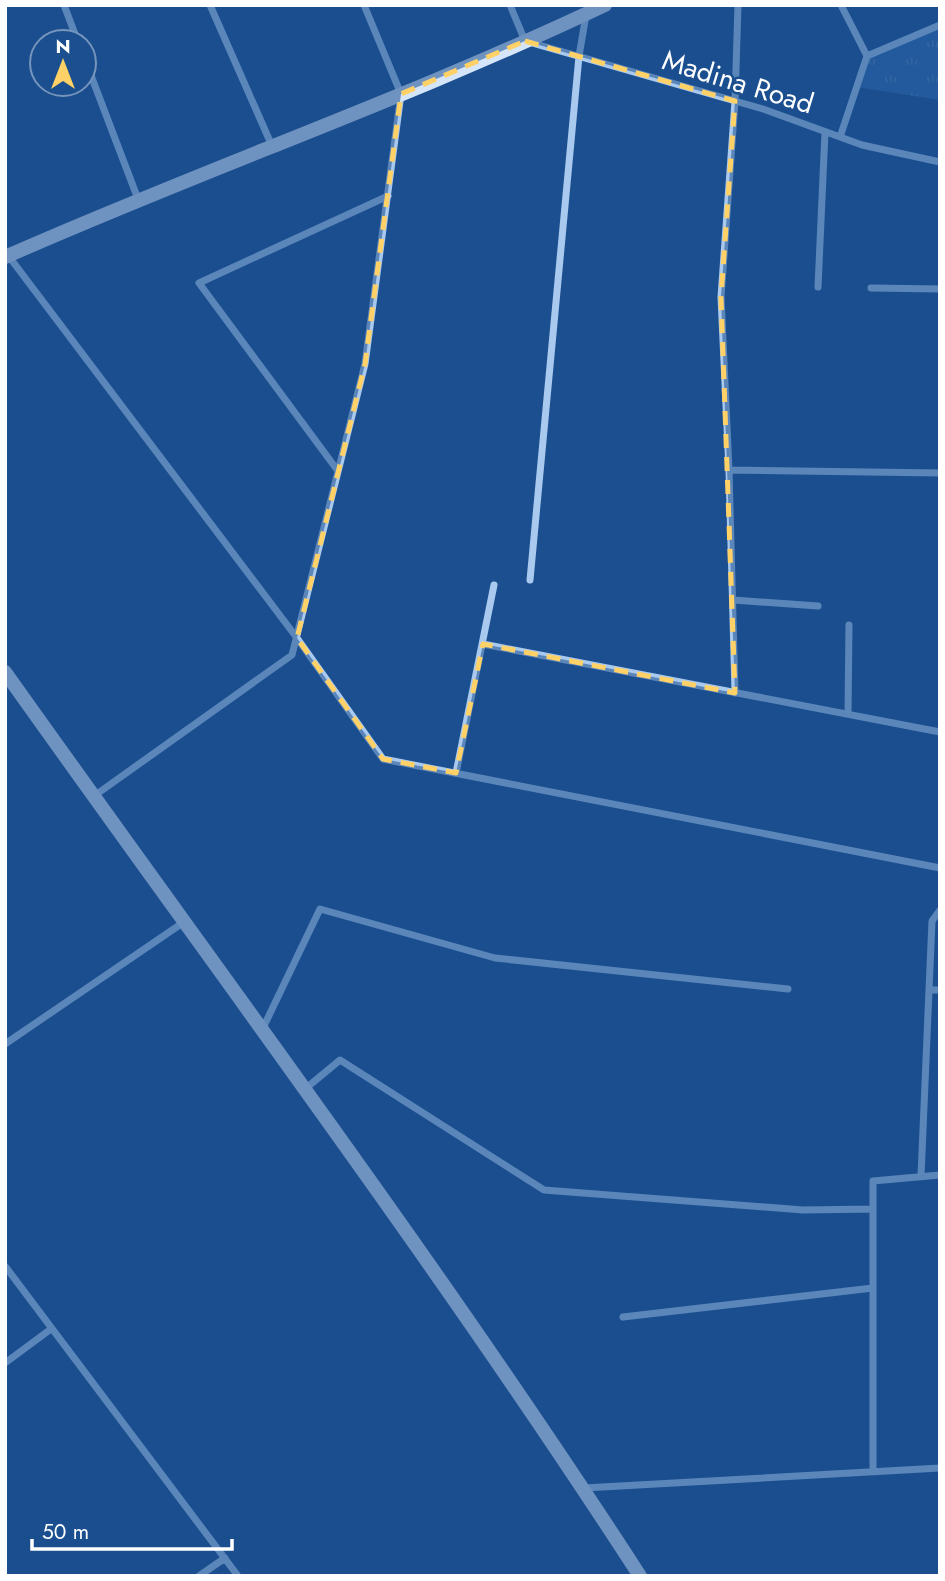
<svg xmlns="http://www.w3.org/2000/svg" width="945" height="1581" viewBox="0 0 945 1581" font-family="Jost,sans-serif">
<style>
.park{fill:url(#park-tufts)}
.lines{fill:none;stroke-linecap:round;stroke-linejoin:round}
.street{stroke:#a9c9ee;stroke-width:7}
.secondary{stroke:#d6e6fa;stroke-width:14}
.marked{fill:none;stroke:#ffd166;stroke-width:5;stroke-dasharray:14 9;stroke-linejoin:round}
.labels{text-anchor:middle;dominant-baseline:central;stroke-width:5;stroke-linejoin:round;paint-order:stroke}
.street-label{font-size:28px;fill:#fff;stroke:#1b4f8f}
</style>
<defs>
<pattern id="park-tufts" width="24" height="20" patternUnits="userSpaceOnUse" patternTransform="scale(1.75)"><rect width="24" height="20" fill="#2e69ad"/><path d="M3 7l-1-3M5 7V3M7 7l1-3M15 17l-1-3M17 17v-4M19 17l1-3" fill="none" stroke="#4d80b9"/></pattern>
</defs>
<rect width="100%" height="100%" fill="#1b4f8f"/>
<path class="park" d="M 940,25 L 940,100 L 857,87 L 867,56 Z"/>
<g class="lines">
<path class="street" d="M 64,5 L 78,42
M 210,5 L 272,146
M 510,5 L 525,41 L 763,109 L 862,145 L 940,162
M 841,5 L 867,56
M 84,57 L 138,199
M 840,137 L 867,56 L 940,25
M 7,254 L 297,638 L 383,759 L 940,868
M 818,287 L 825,132
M 871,288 L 940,289
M 729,470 L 940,473
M 338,471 L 199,283 L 388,196
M 530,580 L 579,56 L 586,15
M 733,600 L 818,606
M 483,644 L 940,732
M 735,693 L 729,470 L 721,297 L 735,101 L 738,5
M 848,714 L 849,625
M 456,773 L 494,585
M 94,796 L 292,655 L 365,364 L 401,94 L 364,5
M 929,990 L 940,990
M 263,1028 L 320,909 L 495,958 L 788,989
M 5,1044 L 184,922
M 305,1089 L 340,1060 L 544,1190 L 803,1210 L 873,1209
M 921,1176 L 932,921 L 940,910
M 5,1266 L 238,1576
M 623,1317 L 873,1288
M 5,1363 L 51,1329
M 873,1471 L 873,1181 L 940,1175
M 584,1488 L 940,1468
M 199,1576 L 225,1558"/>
<path class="secondary" d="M 5,257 C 204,169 409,98 605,5
M 5,672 C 218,972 440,1267 640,1576"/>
</g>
<path d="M0 0H945V1581H0ZM 525,41 L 735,101 L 721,297 L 735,693 L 483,644 L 456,773 L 383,759 L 297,638 L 365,364 L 401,94 Z" fill="#1b4f8f" fill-opacity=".55" fill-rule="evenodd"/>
<path class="marked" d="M 525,41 L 735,101 L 721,297 L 735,693 L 483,644 L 456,773 L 383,759 L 297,638 L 365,364 L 401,94 Z"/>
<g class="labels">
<g class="street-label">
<text transform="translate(738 82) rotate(17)">Madina Road</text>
</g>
</g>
<rect width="945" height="1581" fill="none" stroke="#ffffff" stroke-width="14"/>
<g transform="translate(63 63)"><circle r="33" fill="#1b4f8f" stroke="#7695bc" stroke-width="2"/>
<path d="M0-5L12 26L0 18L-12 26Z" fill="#ffd166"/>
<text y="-10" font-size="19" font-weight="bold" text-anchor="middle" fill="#ffffff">N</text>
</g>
<path d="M32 1539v10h200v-10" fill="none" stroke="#ffffff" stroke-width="3.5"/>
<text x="42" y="1539" font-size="21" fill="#ffffff" stroke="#1b4f8f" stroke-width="5" paint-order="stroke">50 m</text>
</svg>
